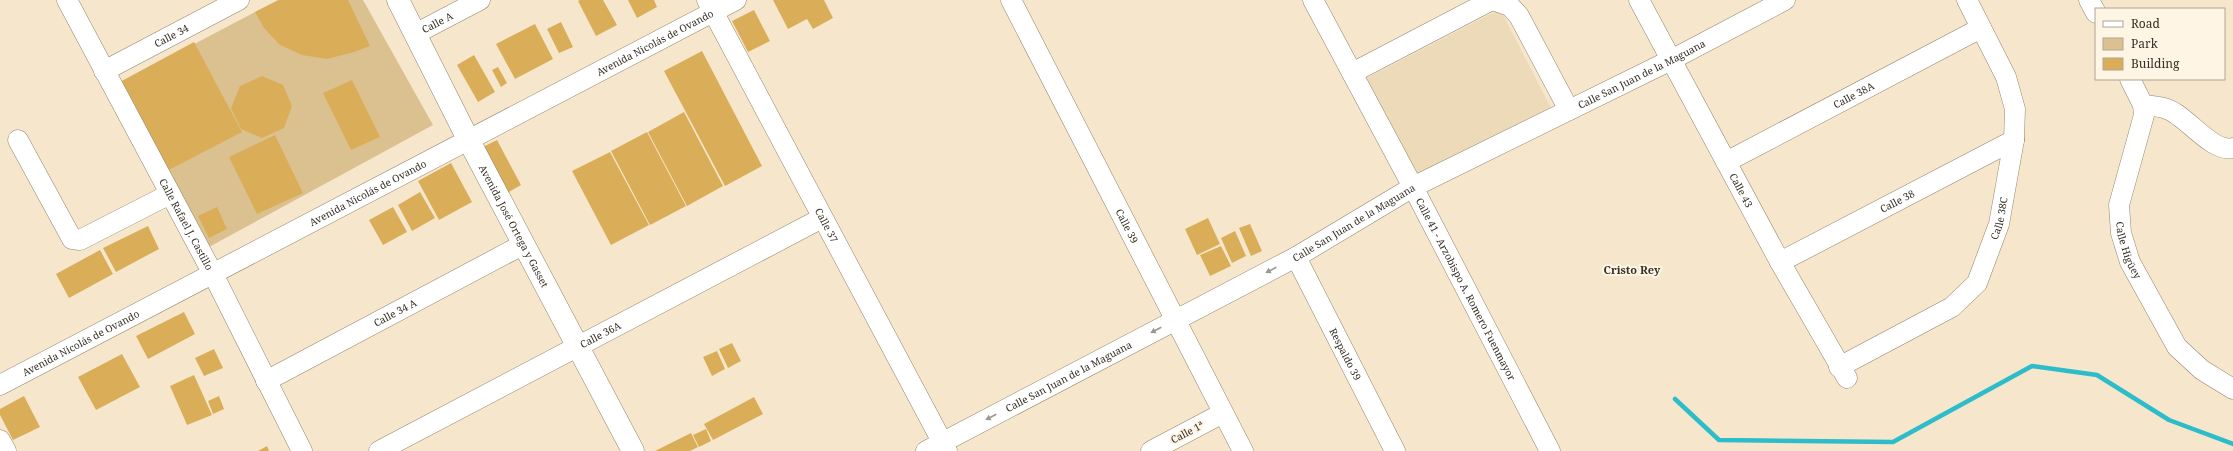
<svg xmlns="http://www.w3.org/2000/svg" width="2233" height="451" viewBox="0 0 2233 451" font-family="'Noto Serif',serif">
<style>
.built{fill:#eddab9}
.green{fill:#dbc190}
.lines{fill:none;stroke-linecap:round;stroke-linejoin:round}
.stream{stroke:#2dbcc9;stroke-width:4.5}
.building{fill:#daae59}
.minor-casing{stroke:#92846c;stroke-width:21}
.major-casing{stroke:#92846c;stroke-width:23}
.minor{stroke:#fff;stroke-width:20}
.major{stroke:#fff;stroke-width:22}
.oneway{fill:#9a9792}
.labels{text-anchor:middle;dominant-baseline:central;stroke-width:4;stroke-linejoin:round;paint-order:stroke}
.street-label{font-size:10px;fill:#352f25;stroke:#fef5e5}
.neighbourhood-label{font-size:11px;font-weight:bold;fill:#352f25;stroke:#fef5e5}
</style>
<rect width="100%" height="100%" fill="#f6e7cc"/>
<path class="built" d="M 1500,9 L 1551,108 L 1414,179 L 1363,80 Z"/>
<path class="green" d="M 278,0 L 363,0 L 433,125 L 209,247 L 122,82 Z"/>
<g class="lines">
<path class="stream" d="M 1675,399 L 1719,440 L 1893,442 L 2032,366 L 2097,375 L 2169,420 L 2233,444"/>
</g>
<path class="building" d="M 279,0 L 348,0 L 370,46 L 354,52 L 327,59 L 302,55 L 280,45 L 264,28 L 255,12 Z
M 580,0 L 603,0 L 617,25 L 596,36 L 578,1 Z
M 628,0 L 654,0 L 657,7 L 637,18 Z
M 773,0 L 824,0 L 833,18 L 813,29 L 807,19 L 788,29 Z
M 754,10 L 770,41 L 748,52 L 732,21 Z
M 561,22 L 573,47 L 559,53 L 547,29 Z
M 535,24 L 553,59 L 515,79 L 496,44 Z
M 194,42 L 242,132 L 165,172 L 118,83 Z
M 702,51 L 762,166 L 725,186 L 664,71 Z
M 474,55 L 495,92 L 478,102 L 457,65 Z
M 498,67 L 507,83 L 501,87 L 492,70 Z
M 262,76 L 283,85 L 292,106 L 284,128 L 262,138 L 241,129 L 231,108 L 240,86 Z
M 352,80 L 380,137 L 351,150 L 323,93 Z
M 684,112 L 723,186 L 687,206 L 648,132 Z
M 647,132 L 686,206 L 650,225 L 611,151 Z
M 275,135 L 303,193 L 257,214 L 229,157 Z
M 497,140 L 521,185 L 507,193 L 483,147 Z
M 610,152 L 649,225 L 611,245 L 572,171 Z
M 451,163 L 472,202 L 439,220 L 418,181 Z
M 420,192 L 435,218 L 412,231 L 398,205 Z
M 217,207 L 227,229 L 209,238 L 198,216 Z
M 393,207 L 407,232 L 383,245 L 369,220 Z
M 1208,218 L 1220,244 L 1197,255 L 1185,229 Z
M 1250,224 L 1262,251 L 1251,256 L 1239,228 Z
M 148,226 L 159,249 L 116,272 L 103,248 Z
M 1235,231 L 1246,256 L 1232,263 L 1221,238 Z
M 1221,246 L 1231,266 L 1210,276 L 1200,255 Z
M 100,250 L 113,274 L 69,298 L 56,274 Z
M 184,312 L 195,334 L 148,359 L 136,336 Z
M 732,343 L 741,361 L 728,368 L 719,349 Z
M 214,349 L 223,368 L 204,376 L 195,358 Z
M 717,351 L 725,369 L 712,376 L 703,357 Z
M 122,354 L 140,387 L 96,410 L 78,377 Z
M 194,375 L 212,415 L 187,425 L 170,386 Z
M 24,396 L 40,427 L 13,440 L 0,415 L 0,409 Z
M 219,396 L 224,409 L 213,414 L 208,401 Z
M 754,397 L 763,414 L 713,440 L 704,424 Z
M 706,429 L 711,441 L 699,447 L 693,435 Z
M 691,433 L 698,447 L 690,451 L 655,451 Z
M 267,446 L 269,451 L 258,451 Z"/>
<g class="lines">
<defs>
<g id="minor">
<path id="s1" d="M 67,0 L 213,274 L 302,451"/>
<path id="s2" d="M 707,0 L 947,451"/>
<path id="s3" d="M 1011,0 L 1243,451"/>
<path id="s4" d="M 1313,0 L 1413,187 L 1550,451"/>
<path d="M 1493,0 L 1510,6 L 1519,16 L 1569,110"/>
<path id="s5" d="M 1639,0 L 1780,262 L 1847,378"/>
<path d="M 2089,0 L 2096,13"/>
<path id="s6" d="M 415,34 L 480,0"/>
<path id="s7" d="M 104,71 L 239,0"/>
<path d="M 1352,73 L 1492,0"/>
<path id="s8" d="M 2130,79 L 2143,105 L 2144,115 L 2119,205 L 2121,233 L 2130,262 L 2177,347 L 2202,370 L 2233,389"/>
<path d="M 2143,105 C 2150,106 2160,106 2167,109 C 2187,116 2212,153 2233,148"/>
<path d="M 18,140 L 72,239 L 80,240 L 170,194"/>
<path id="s9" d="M 1726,162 L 1981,28"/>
<path id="s10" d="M 1296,257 L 1395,451"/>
<path id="s11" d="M 1780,262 L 2014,140"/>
<path id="s12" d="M 1839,367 L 1952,307 L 1977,283 L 1999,224 L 2014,140 L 2015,109 L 2006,77 L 1967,0"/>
<path id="s13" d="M 266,381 L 524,244"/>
<path id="s14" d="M 0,385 L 736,0"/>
<path d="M 0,440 L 6,451"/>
<path id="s15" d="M 379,451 L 822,218"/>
<path id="s16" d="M 926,451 L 1296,257 L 1413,187 L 1671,60 L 1785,0"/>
<path d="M 1151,451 L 1223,413"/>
</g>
<g id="major">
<path id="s17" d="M 398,0 L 468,139 L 633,451"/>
</g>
</defs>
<use href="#minor" class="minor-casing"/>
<use href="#major" class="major-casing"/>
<use href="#minor" class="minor"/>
<use href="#major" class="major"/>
</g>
<defs><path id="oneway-solid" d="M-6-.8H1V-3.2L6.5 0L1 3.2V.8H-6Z"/></defs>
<g class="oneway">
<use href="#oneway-solid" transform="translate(1271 270) rotate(152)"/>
<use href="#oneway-solid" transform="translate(1156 330) rotate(152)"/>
<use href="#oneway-solid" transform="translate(991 417) rotate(152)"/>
</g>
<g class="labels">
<g class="street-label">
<text stroke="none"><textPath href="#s6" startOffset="25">Calle A</textPath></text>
<text stroke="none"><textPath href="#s7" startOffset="76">Calle 34</textPath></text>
<text stroke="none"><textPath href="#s14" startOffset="739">Avenida Nicolás de Ovando</textPath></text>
<text stroke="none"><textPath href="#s16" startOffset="809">Calle San Juan de la Maguana</textPath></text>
<text stroke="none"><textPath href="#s9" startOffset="144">Calle 38A</textPath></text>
<text stroke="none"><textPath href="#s5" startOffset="216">Calle 43</textPath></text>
<text stroke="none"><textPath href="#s14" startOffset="415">Avenida Nicolás de Ovando</textPath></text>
<text stroke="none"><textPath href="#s11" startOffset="132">Calle 38</textPath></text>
<text stroke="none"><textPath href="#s12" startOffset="231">Calle 38C</textPath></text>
<text stroke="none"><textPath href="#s16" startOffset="485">Calle San Juan de la Maguana</textPath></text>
<text stroke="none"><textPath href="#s1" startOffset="254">Calle Rafael J. Castillo</textPath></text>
<text stroke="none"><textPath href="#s17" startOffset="254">Avenida José Ortega y Gasset</textPath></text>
<text stroke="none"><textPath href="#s2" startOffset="255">Calle 37</textPath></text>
<text stroke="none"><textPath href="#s3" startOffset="254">Calle 39</textPath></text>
<text stroke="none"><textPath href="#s8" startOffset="179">Calle Higüey</textPath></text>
<text stroke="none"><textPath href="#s4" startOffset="327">Calle 41 - Arzobispo A. Romero Fuenmayor</textPath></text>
<text stroke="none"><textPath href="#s13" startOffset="146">Calle 34 A</textPath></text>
<text stroke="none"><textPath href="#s15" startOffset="250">Calle 36A</textPath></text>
<text stroke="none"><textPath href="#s14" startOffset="91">Avenida Nicolás de Ovando</textPath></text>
<text stroke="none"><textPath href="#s10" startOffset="109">Respaldo 39</textPath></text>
<text stroke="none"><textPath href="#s16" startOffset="161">Calle San Juan de la Maguana</textPath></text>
<text transform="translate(1187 432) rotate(-28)">Calle 1ª</text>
</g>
<g class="neighbourhood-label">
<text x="1632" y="269">Cristo Rey</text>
</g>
</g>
<rect x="2095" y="8" width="130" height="72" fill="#fef5e5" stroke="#aea698"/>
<rect x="2103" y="21" width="20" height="6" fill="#ffffff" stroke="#aea698"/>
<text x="2131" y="28" font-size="12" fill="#352f25">Road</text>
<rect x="2103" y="38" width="20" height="12" fill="#dbc190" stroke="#aea698"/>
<text x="2131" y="48" font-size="12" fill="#352f25">Park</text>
<rect x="2103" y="58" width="20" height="12" fill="#daae59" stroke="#aea698"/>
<text x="2131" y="68" font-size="12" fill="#352f25">Building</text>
</svg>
